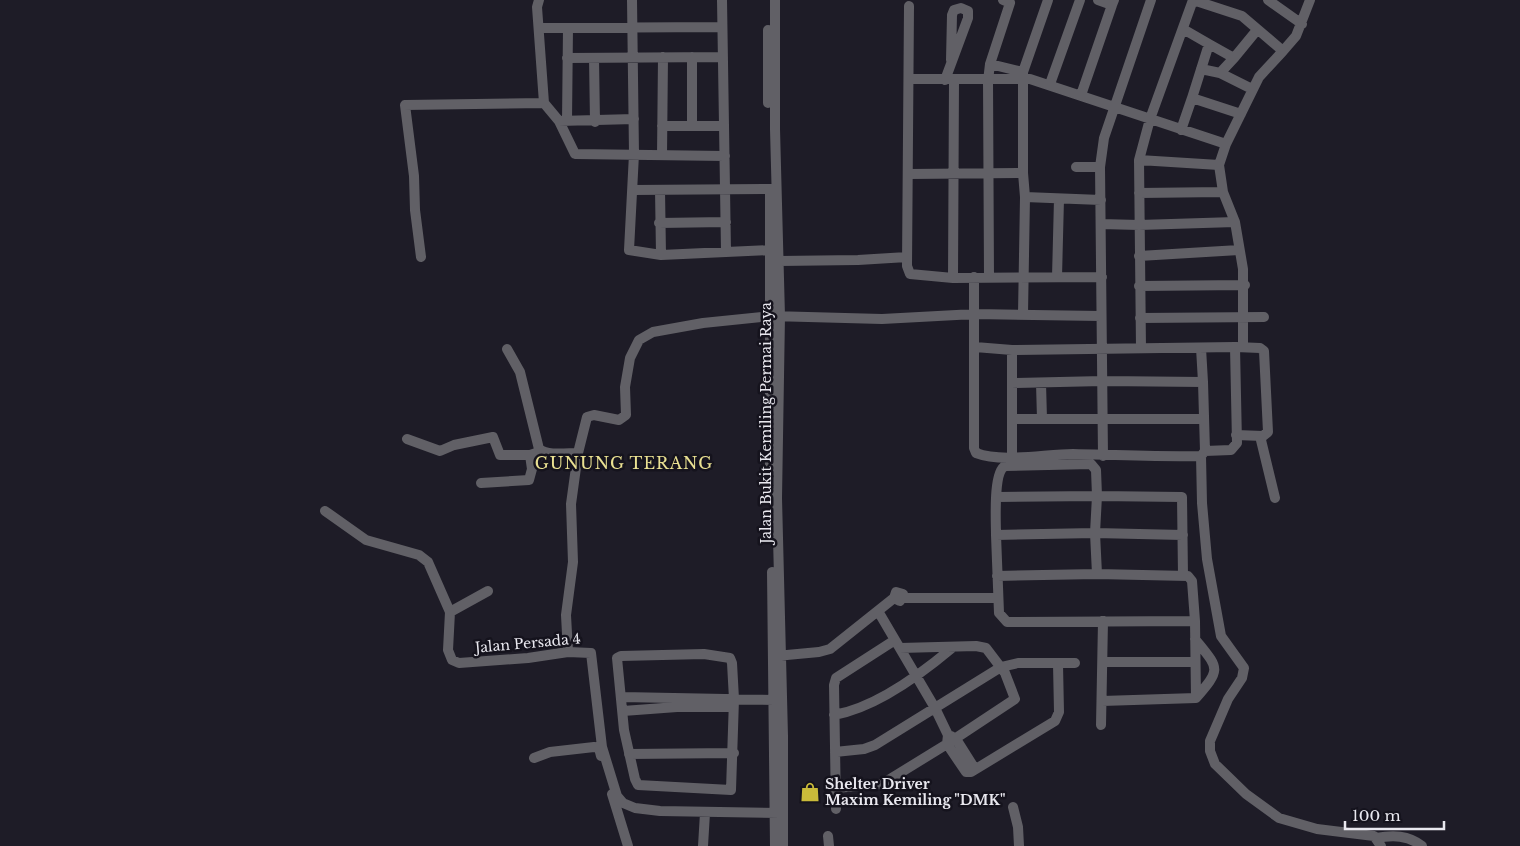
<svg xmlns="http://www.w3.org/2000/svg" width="1520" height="846" viewBox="0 0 1520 846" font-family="'Libre Baskerville',serif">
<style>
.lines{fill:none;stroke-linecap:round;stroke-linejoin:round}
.minor{stroke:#616066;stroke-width:10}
.labels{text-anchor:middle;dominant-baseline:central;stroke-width:5;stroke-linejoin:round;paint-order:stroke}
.street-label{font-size:14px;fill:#e9e8ef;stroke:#15131d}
.poi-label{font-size:14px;font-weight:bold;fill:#e9e8ef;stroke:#15131d;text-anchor:start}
.quarter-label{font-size:16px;letter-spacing:1px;fill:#eae192;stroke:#15131d}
</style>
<rect width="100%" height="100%" fill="#1e1c27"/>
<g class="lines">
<path class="minor" d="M 539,0 L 537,7 L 544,103 L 559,121
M 632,0 L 634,154 L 629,250 L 661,255 L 771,250
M 722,0 L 726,251
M 775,0 L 775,129 L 780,316 L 777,498 L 783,736 L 783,846
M 1098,0 L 1112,5 L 1114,0
M 1268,0 L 1302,24
M 909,6 L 907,266 L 910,274 L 953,278 L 1102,277
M 539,28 L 722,27
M 1183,29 L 1209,44 L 1192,98
M 1209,44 L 1234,58 L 1257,30
M 1283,51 L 1296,36 L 1310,0
M 567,58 L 723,57
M 594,58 L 595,122
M 1234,58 L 1220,73 L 1252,89
M 990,64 L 1023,72
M 1201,69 L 1220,73
M 909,79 L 1030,79 L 1226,144 L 1219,165 L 1223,192 L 1235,222 L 1243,269 L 1243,347
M 945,80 L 968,18 L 968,11 L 961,8 L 954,10 L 952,15 L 951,60
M 1050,84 L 1080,0
M 1081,95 L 1112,5
M 768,103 L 768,30
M 634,119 L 559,121 L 575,154 L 725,156
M 567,121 L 568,28
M 662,126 L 724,126
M 692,126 L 692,57
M 1181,130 L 1192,98 L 1241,114
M 662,155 L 663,57
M 1139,160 L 1219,165
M 1076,167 L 1100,167
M 1023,173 L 1023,72 L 1048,0
M 909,174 L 1023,173 L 1025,197 L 1023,314
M 633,190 L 775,189
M 660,190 L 661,255
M 770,190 L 770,490
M 1139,193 L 1223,192
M 1025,197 L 1101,200
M 659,223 L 726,222
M 1101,224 L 1139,225 L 1235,222
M 1139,256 L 1239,250
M 421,257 L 415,210 L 414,176 L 405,105 L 544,103
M 779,261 L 858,260 L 907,257
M 974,277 L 974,448 L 976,453 C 1002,463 1045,454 1073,454 C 1115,455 1158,457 1201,456 L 1205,451 L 1203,382 L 1103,381 L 1012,383
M 989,277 L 988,81 L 990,64 L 1010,3 L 1003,0
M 1057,277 L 1059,199
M 953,278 L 954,81
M 1139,286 L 1245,285
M 1140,318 L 1264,317
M 975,347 L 1012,350 L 1235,347 L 1237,443 L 1231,450 L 1205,451
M 1236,347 L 1260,348 L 1264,351 L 1268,432 L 1263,436 L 1236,435
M 1141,348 L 1139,160 L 1150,119 L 1193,0 L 1242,16 L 1283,51 L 1259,77 L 1226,144
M 1201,348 L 1203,382
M 507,349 L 520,372 L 539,449 C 548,456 566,453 578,453 L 571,504 L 573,562 L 566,615 L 568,652
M 1012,350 L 1012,457
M 1041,383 L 1042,419
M 1012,419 L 1203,419
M 1260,436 L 1275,498
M 407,439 L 440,451 L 454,445 L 493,437 L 500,455 L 530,455 L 542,451
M 578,453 L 587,417 L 594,415 L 619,420 L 626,415 L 625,387 L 630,358 L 639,340 L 653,332 L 703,323 L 771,316 L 882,319 L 975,314 L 1101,316
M 1103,456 L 1100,167 L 1104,138 L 1151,0
M 1201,456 L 1202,503 L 1207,559 L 1221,636 L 1244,668 L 1242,678 L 1228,699 L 1210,741 L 1210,751 L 1215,764 L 1246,794 L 1279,818 L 1317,829 L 1374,836 L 1381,846
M 481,483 L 529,480 L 532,469 L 530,455
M 997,497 L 1097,496 L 1096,470 L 1091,464 L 1005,466 C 993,472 996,521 996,535 L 999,613 L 1007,622 L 1195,621 L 1192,581 L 1188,576 L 1097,574 L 997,576
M 325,511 L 366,540 L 419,555 L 428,562 L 450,612
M 996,535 L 1095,533 L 1097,574
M 1183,535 L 1095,533 L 1097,496 L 1182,497 L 1183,575
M 772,572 L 775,846
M 488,591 L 450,612 L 448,650 L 452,660 L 459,663 L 528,658 L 568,652 L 591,653 L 602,747 L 617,796 L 623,803 L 635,808 L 660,811 L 780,813
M 903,598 L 998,598
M 878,611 L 935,708 L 948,735 L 947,744 L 966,772 L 971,772 L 1055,721 L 1059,712 L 1058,664
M 1195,621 L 1196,698
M 704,654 L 730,658 L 732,663 L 734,699 L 731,790 L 638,785 L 635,779 L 624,730 L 617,658 L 621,656 Z
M 776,656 L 819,652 L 830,649 L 894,598 L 896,592 L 903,594 L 900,601 L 894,598
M 1103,662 L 1195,662
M 622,697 L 774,700
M 1102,701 L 1196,698 C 1222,668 1219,669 1195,639
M 623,711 L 677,707 L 733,707
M 834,715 C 875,708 921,674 952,648
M 1101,725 L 1103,621
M 951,736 L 956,739 L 975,769
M 835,752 L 864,749 L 875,745 L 1001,667 L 1018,663 L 1075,663
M 629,754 L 734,753
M 534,758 L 550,752 L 594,747 L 599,748 L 601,756
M 836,788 L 882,784 L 947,744 L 1015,699 L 1005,673 L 986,648 L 976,646 L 900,648
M 612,794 L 628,846
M 1013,807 L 1018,827 L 1019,846
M 836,809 L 834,685 L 836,678 L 895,640
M 828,836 L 829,846
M 1376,838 C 1393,835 1408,835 1422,846
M 703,846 L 705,813"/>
</g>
<defs>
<symbol id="shop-bare" viewBox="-9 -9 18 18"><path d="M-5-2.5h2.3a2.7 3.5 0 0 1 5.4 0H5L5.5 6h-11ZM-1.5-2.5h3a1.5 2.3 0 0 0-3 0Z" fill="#c9ba3a" stroke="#15131d" stroke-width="2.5" paint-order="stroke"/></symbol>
</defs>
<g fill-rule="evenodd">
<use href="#shop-bare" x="796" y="778" width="28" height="28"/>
</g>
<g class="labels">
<g class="street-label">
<text transform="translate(766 423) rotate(-90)">Jalan Bukit Kemiling Permai Raya</text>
<text transform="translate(528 643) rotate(-5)">Jalan Persada 4</text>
</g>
<g class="poi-label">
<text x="825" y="784">Shelter Driver<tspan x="825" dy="16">Maxim Kemiling "DMK"</tspan></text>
</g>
<g class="quarter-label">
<text x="624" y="463">GUNUNG TERANG</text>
</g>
</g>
<path d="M1345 821v8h99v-8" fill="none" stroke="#e9e8ef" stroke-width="2.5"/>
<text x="1352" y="821" font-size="15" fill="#e9e8ef" stroke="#15131d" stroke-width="4" paint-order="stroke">100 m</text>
</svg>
